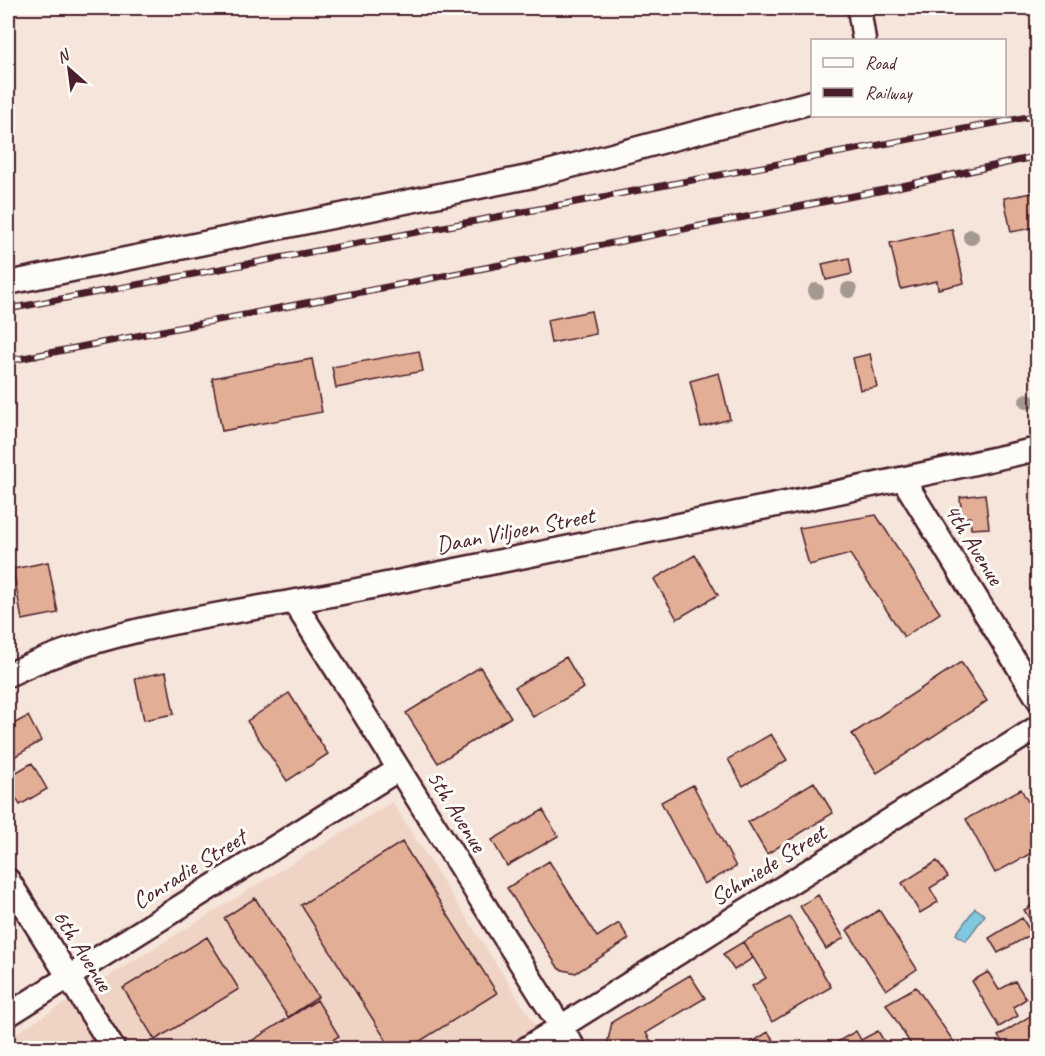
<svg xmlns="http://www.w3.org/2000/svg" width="1045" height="1056" viewBox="0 0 1045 1056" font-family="Caveat,sans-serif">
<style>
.built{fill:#efd4c6}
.water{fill:#7fc8df;stroke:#6a8497;stroke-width:1.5}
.building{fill:#e2ae96;stroke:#4a1f2b;stroke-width:1.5}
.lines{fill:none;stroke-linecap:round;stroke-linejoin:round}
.minor-casing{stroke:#4a1f2b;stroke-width:27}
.minor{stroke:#fdfcf7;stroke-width:22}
.rail-casing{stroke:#4a1f2b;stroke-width:7}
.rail{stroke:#fdfcf7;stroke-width:4.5;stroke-dasharray:14;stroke-linecap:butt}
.tree{fill:#a49990}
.labels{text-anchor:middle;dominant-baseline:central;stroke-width:6;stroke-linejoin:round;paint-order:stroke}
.street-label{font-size:24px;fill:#4a1f2b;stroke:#fdfcf7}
</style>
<rect width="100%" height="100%" fill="#f5e5da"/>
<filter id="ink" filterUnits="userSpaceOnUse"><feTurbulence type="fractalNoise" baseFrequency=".0167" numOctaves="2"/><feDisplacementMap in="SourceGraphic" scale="12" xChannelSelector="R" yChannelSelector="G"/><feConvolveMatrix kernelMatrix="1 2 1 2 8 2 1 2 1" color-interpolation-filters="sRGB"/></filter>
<g filter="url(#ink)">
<path class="built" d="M 392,802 L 550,1048 L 8,1048 L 8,1038 Z"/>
<path class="water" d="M 975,908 L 985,915 L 966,941 L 956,934 Z"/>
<path class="building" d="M 1038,192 L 1038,227 L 1011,232 L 1004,198 Z
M 952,229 L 964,283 L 938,289 L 937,281 L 901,289 L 890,243 Z
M 849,258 L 852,274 L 826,280 L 822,264 Z
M 591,311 L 596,334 L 551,343 L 547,320 Z
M 419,351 L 423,371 L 336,388 L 332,367 Z
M 870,354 L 877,387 L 860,390 L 853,358 Z
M 312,359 L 322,412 L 222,431 L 212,378 Z
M 719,373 L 730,419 L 701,427 L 690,381 Z
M 985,494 L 989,528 L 971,529 L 970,517 L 962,518 L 960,497 Z
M 876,515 L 940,613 L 904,637 L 850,554 L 809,565 L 799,528 Z
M 695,555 L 718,595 L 677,619 L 654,579 Z
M 48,562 L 58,613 L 22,620 L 13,569 Z
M 8,580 L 12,600 L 8,601 Z
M 566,657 L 584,688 L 533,717 L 515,687 Z
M 961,662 L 987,701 L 877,773 L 852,734 Z
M 480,667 L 511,717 L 438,763 L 406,713 Z
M 166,672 L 174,714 L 144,720 L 135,678 Z
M 289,693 L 328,754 L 287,781 L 247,721 Z
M 28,716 L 41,741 L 12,758 L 14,762 L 8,766 L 8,727 Z
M 771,734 L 787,760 L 743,786 L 728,759 Z
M 32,763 L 47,789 L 20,805 L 8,784 L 8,777 Z
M 814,782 L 833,813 L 767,854 L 748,822 Z
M 693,785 L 736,867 L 704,884 L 661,802 Z
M 1021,789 L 1038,820 L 1038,837 L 1030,841 L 1035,851 L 995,873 L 966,819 Z
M 543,810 L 558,836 L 507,866 L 492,840 Z
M 1038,837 L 1038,855 L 1030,841 Z
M 402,842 L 497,993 L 409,1048 L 391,1048 L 301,905 Z
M 549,861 L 597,937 L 619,923 L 629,939 L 576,973 L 559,969 L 507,888 Z
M 937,861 L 948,877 L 930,888 L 938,902 L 920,913 L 902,883 Z
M 818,895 L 844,938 L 826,949 L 800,906 Z
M 255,898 L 318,997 L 288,1017 L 224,918 Z
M 1038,902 L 1038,932 L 1024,910 Z
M 879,910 L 917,969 L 886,990 L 847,930 Z
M 790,917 L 831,987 L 772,1022 L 752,986 L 766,978 L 743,942 Z
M 1022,918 L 1032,934 L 998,953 L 989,938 Z
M 207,937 L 239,989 L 155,1040 L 123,988 Z
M 743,942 L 753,958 L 734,970 L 723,954 Z
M 988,972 L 999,990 L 1015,981 L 1026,999 L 1013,1007 L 1018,1016 L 999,1027 L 972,981 Z
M 690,975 L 705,998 L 646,1033 L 655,1048 L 609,1048 L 607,1045 L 612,1022 Z
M 916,987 L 956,1045 L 951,1048 L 913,1048 L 886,1004 Z
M 317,1000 L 339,1036 L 319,1048 L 240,1048 Z
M 1038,1011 L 1038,1045 L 1032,1048 L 1006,1048 L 998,1036 Z
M 856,1031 L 861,1040 L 878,1031 L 888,1048 L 841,1048 L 837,1042 Z
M 768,1032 L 779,1048 L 743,1048 Z"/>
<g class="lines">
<defs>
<path id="minor" d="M 859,8 L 864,40
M 8,283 L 533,176 L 812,102
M 903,479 L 1038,699
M 294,602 L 574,1048
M 8,675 C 114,623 242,613 357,590 C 584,544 811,500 1038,449
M 8,880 L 113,1048
M 8,1015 L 399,769
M 527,1048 L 1038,727"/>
</defs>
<use href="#minor" class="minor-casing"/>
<use href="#minor" class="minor"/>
<defs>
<path id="rail" d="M 8,309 L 1038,115
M 8,361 L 884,190 L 1038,156"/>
</defs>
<use href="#rail" class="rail-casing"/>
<use href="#rail" class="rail"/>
</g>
<g class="tree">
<circle cx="971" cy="237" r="8"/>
<circle cx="849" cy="290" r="8"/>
<circle cx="816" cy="291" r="8"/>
<circle cx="1027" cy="401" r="8"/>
</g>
</g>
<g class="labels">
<g class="street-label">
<text transform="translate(515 530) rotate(-11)">Daan Viljoen Street</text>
<text transform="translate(974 544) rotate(58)">4th Avenue</text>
<text transform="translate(457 811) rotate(58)">5th Avenue</text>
<text transform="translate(768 865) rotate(-32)">Schmiede Street</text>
<text transform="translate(189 869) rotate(-32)">Conradie Street</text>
<text transform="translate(83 950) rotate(58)">6th Avenue</text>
</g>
</g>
<rect width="1045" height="1056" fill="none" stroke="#fdfcf7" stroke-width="30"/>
<rect x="15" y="15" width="1015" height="1026" fill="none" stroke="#4a1f2b" stroke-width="2" filter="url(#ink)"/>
<rect x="811" y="39" width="195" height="78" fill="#fdfcf7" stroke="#b5a4a5" stroke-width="1.5"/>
<rect x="823" y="58" width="30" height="9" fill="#fdfcf7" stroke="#b5a4a5" stroke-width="1.5"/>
<text x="865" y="69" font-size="18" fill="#4a1f2b">Road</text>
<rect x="823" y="88" width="30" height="9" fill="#4a1f2b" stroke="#b5a4a5" stroke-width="1.5"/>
<text x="865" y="99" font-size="18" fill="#4a1f2b">Railway</text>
<g transform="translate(69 69) rotate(332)" stroke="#fdfcf7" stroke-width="4.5" paint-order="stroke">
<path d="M0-4.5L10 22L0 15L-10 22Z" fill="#4a1f2b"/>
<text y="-9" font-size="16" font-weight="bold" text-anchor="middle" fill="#4a1f2b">N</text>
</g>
</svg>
